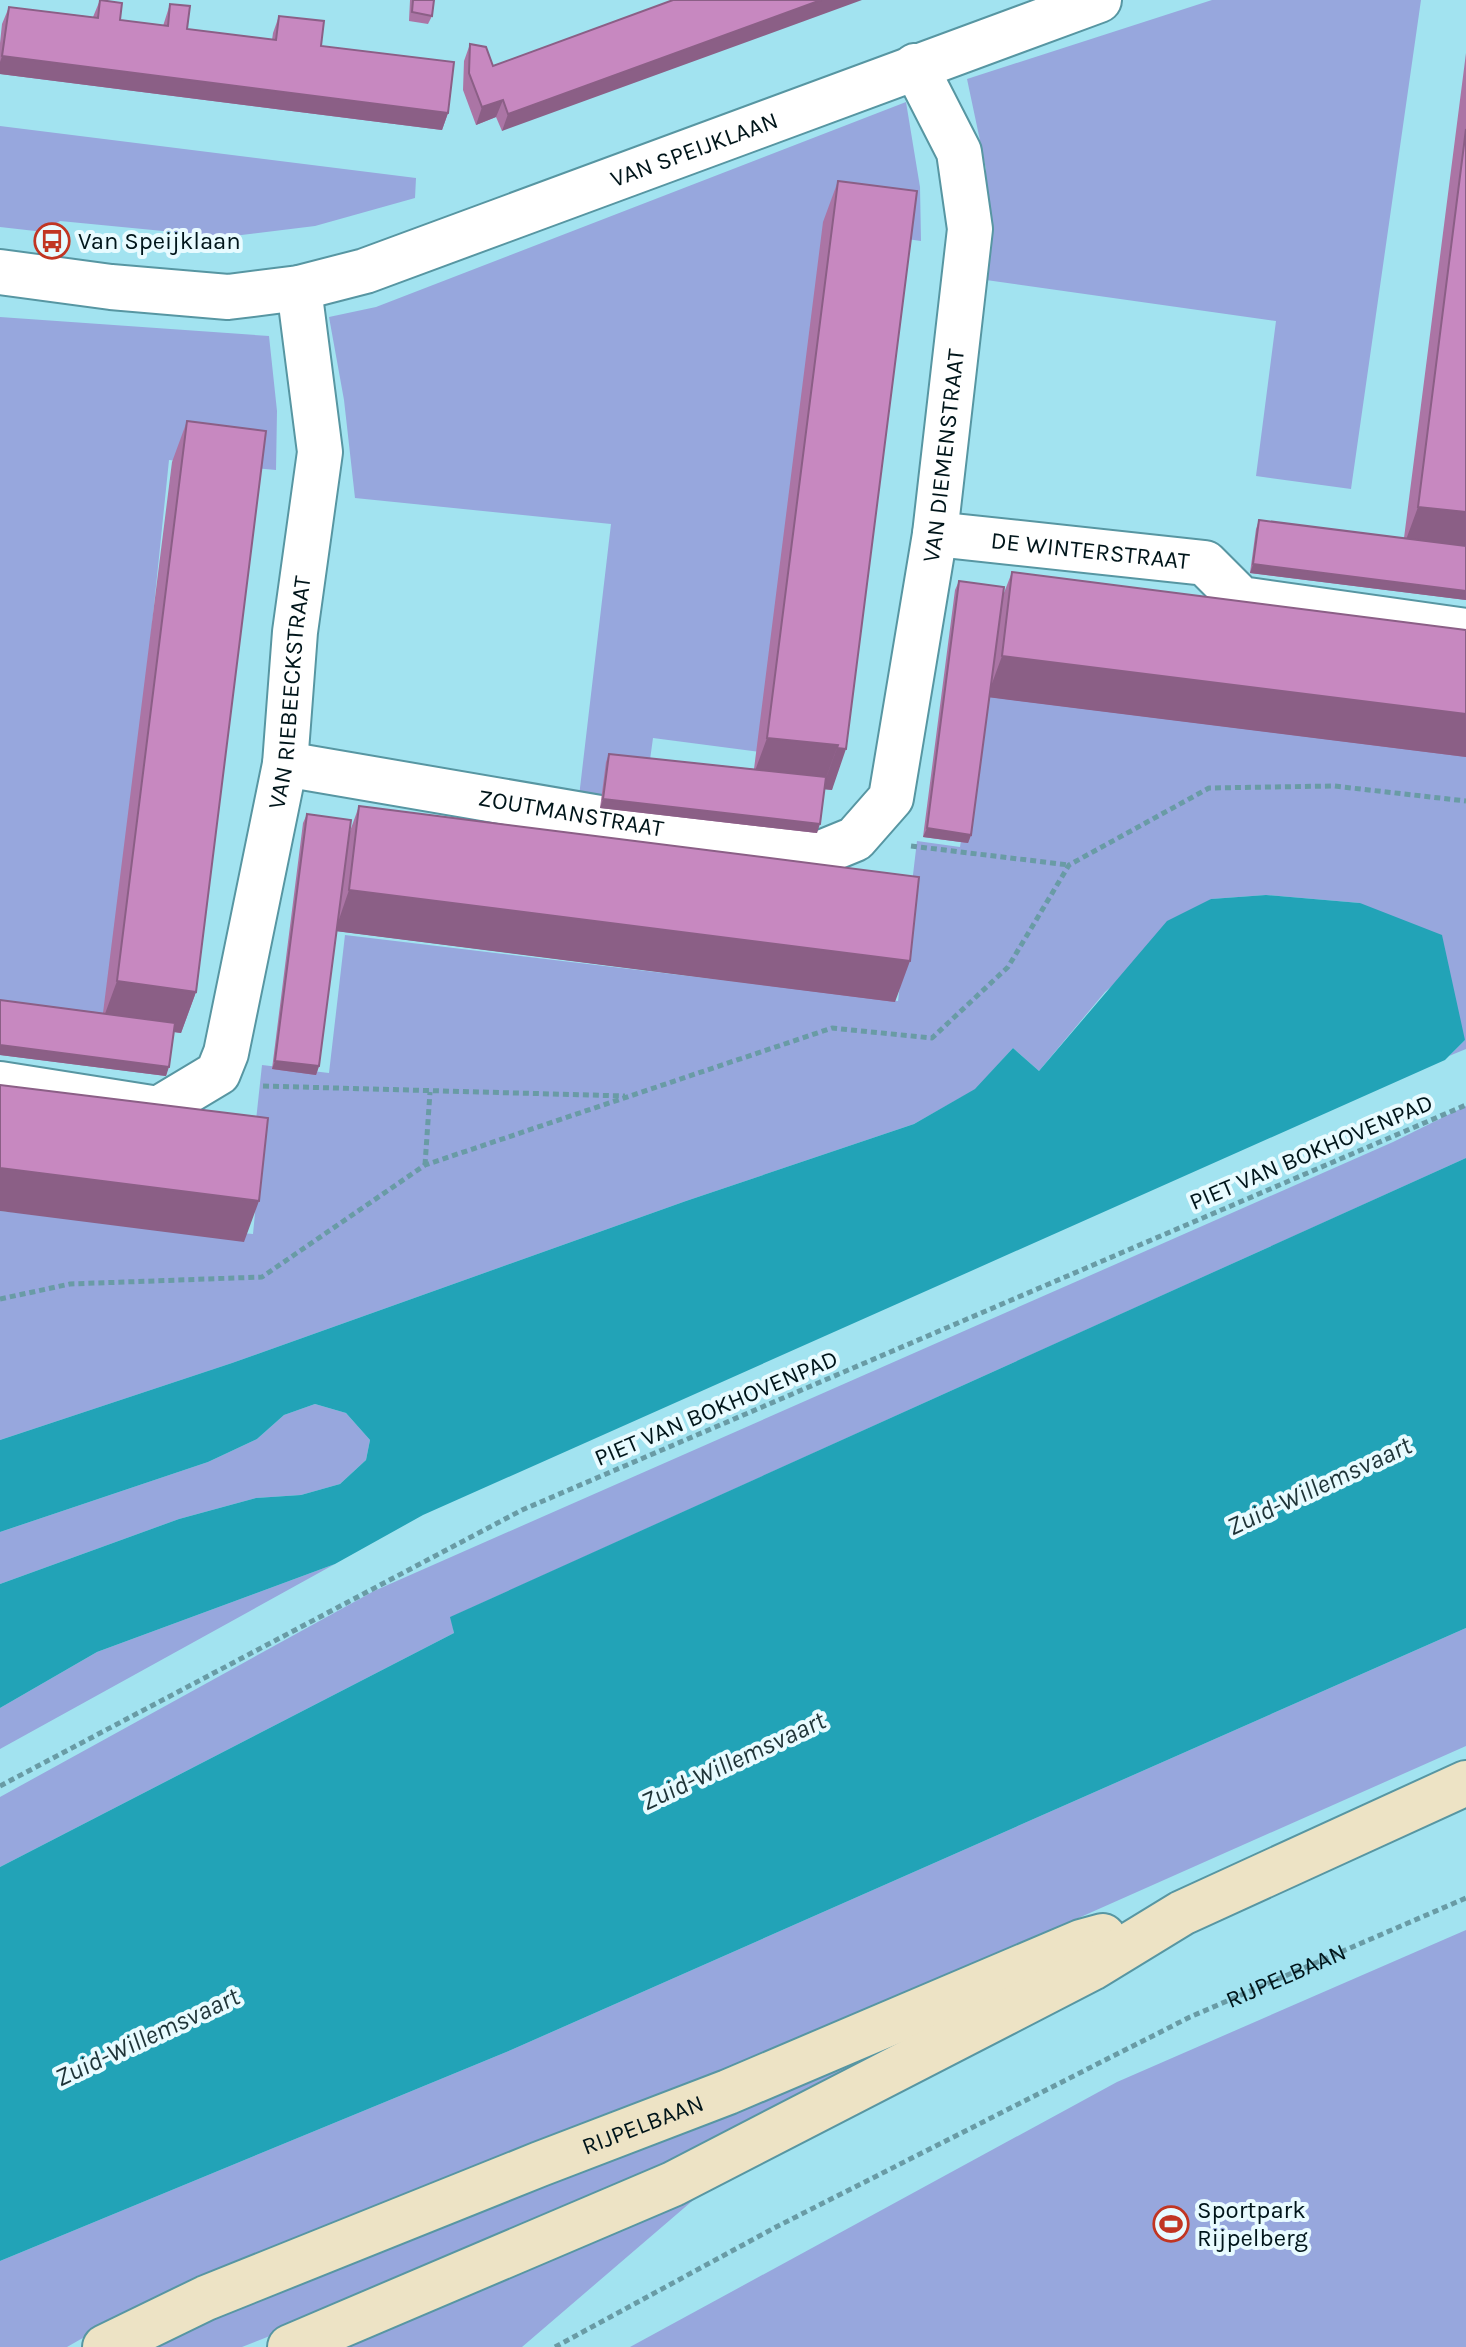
<svg xmlns="http://www.w3.org/2000/svg" width="1466" height="2347" viewBox="0 0 1466 2347" font-family="Karla,sans-serif">
<style>
.green{fill:#97a7dd}
.water{fill:#22a3b7}
.lines{fill:none;stroke-linecap:round;stroke-linejoin:round}
.minor-casing{stroke:#5796a2;stroke-width:48}
.secondary-casing{stroke:#5796a2;stroke-width:48}
.path{stroke:#699ba5;stroke-width:5;stroke-dasharray:6 4;stroke-linecap:butt}
.minor{stroke:#fff;stroke-width:44}
.secondary{stroke:#ede3c5;stroke-width:44}
.wall{fill:#ab75a5}
.shaded-wall{fill:#8b5f86}
.building{fill:#c788c0;stroke:#8b5f86;stroke-width:2}
.labels{text-anchor:middle;dominant-baseline:central;stroke-width:8;stroke-linejoin:round;paint-order:stroke}
.street-label{font-size:24px;fill:#00151a;stroke:#e8fbff}
.poi-label{font-size:24px;fill:#00151a;stroke:#e8fbff;text-anchor:start}
.water-label{font-size:26px;font-style:italic;fill:#1e3337;stroke:#e8fbff}
</style>
<rect width="100%" height="100%" fill="#a2e3f0"/>
<path class="green" d="M 1212,0 L 1421,0 L 1351,489 L 1256,476 L 1276,321 L 979,279 L 986,219 L 986,169 L 967,79 Z
M 906,102 L 920,187 L 921,241 L 836,229 L 768,753 L 653,738 L 643,811 L 578,805 L 611,524 L 355,498 L 344,400 L 329,317 L 376,307 Z
M 0,126 L 416,178 L 415,198 L 315,226 L 225,237 L 60,221 L 44,232 L 0,227 Z
M 0,317 L 269,336 L 277,411 L 276,470 L 169,460 L 112,1014 L 0,1003 Z
M 986,681 L 1466,741 L 1466,1049 L 1449,1056 L 1465,1040 L 1360,903 L 1266,895 L 1211,899 L 1105,992 L 1039,1071 L 1013,1048 L 976,1089 L 914,1124 L 686,1201 L 232,1363 L 0,1440 L 0,1211 L 253,1234 L 261,1150 L 253,1148 L 262,1065 L 329,1073 L 345,935 L 898,1001 L 917,841 L 960,847 Z
M 1466,1106 L 1466,1158 L 451,1617 L 454,1633 L 0,1867 L 0,1797 L 374,1591 L 1393,1142 Z
M 315,1404 L 346,1413 L 370,1440 L 366,1460 L 340,1484 L 301,1495 L 256,1498 L 179,1519 L 0,1584 L 0,1532 L 208,1462 L 257,1439 L 284,1415 Z
M 335,1564 L 0,1749 L 0,1708 L 97,1652 Z
M 1466,1628 L 1466,1746 L 738,2069 L 88,2335 L 67,2347 L 0,2347 L 0,2261 L 511,2050 Z
M 1466,1930 L 1466,2347 L 630,2347 L 1117,2082 Z
M 938,2020 L 941,2029 L 689,2159 L 280,2332 L 242,2347 L 131,2347 Z
M 733,2166 L 522,2347 L 325,2347 Z"/>
<path class="water" d="M 1266,895 L 1360,903 L 1442,935 L 1465,1040 L 1445,1060 L 423,1515 L 335,1564 L 97,1652 L 0,1708 L 0,1584 L 179,1519 L 256,1498 L 301,1495 L 340,1484 L 366,1460 L 370,1440 L 346,1413 L 315,1404 L 284,1415 L 257,1439 L 208,1462 L 0,1532 L 0,1440 L 232,1363 L 686,1201 L 914,1124 L 975,1089 L 1013,1048 L 1039,1071 L 1167,921 L 1211,899 Z
M 1466,1158 L 1466,1628 L 511,2050 L 0,2261 L 0,1867 L 454,1633 L 450,1617 Z"/>
<g class="lines">
<defs>
<g id="minor">
<path id="s2" d="M 0,272 L 111,287 L 228,297 L 299,288 L 365,271 L 1099,0"/>
<path id="s3" d="M 935,534 L 1205,563 L 1241,599 L 1466,631"/>
<path id="s4" d="M 285,764 L 816,855 L 855,839 L 891,798 L 935,534 L 970,229 L 959,152 L 915,66"/>
<path id="s5" d="M 0,1084 L 158,1109 L 218,1073 L 226,1053 L 285,764 L 295,632 L 320,452 L 299,288"/>
</g>
<g id="secondary">
<path id="s6" d="M 105,2347 L 206,2298 L 540,2164 L 728,2092 L 1081,1942 L 1103,1936"/>
<path d="M 290,2347 L 673,2184 L 1092,1968 L 1182,1913 L 1466,1783"/>
</g>
</defs>
<use href="#minor" class="minor-casing"/>
<use href="#secondary" class="secondary-casing"/>
<g class="path">
<path d="M 911,846 L 1069,865"/>
<path d="M 263,1086 L 625,1096"/>
<path d="M 425,1165 L 430,1092"/>
<path d="M 0,1299 L 70,1284 L 262,1277 L 425,1165 L 832,1028 L 932,1038 L 1008,967 L 1069,865 L 1209,788 L 1334,786 L 1466,801"/>
<path d="M 0,1786 L 522,1510 L 1466,1105"/>
<path id="s1" d="M 555,2347 L 776,2227 L 1190,2017 L 1466,1898"/>
</g>
<use href="#minor" class="minor"/>
<use href="#secondary" class="secondary"/>
</g>
<path class="wall" d="M 100,0 L 120,20 L 163,26 L 170,4 L 187,29 L 272,40 L 273,33 L 279,16 L 321,46 L 448,113 L 442,130 L 0,74 L 0,43 L 2,24 L 9,7 L 93,17 Z
M 410,0 L 434,0 L 432,16 L 428,24 L 409,21 Z
M 673,0 L 502,131 L 496,117 L 476,125 L 463,90 L 464,61 L 470,44 L 493,66 Z
M 1466,53 L 1466,600 L 1250,573 L 1256,529 L 1259,520 L 1404,538 Z
M 838,181 L 917,191 L 832,790 L 824,789 L 817,833 L 600,808 L 606,762 L 609,754 L 754,769 L 823,222 Z
M 187,421 L 196,992 L 181,1033 L 174,1032 L 166,1076 L 0,1055 L 0,1000 L 103,1013 L 172,462 Z
M 1012,572 L 1466,630 L 1466,757 L 989,697 L 971,835 L 968,843 L 923,837 L 955,590 L 959,581 L 1002,598 Z
M 359,806 L 895,1002 L 336,931 L 319,1066 L 316,1075 L 272,1069 L 303,823 L 307,814 L 349,834 Z"/>
<path class="shaded-wall" d="M 821,0 L 862,0 L 502,131 L 508,114 Z
M 2,56 L 448,113 L 442,130 L 0,74 L 0,62 Z
M 503,100 L 496,117 L 476,125 L 482,107 Z
M 1418,507 L 1466,512 L 1466,555 L 1403,548 Z
M 1253,564 L 1466,591 L 1466,600 L 1250,573 Z
M 1002,656 L 1466,714 L 1466,757 L 987,697 Z
M 767,738 L 838,745 L 823,786 L 752,779 Z
M 837,748 L 846,749 L 832,790 L 822,789 Z
M 603,799 L 820,824 L 817,833 L 600,808 Z
M 927,828 L 971,835 L 968,843 L 923,837 Z
M 349,890 L 910,961 L 895,1002 L 335,931 Z
M 117,981 L 196,992 L 181,1033 L 102,1022 Z
M 0,1045 L 169,1067 L 166,1076 L 0,1055 Z
M 275,1061 L 319,1066 L 316,1075 L 272,1069 Z
M 0,1168 L 259,1201 L 244,1242 L 0,1211 Z"/>
<path class="building" d="M 100,0 L 122,3 L 120,20 L 168,26 L 170,4 L 190,6 L 187,29 L 276,40 L 279,16 L 324,21 L 321,46 L 454,62 L 448,113 L 2,56 L 9,7 L 98,18 Z
M 413,0 L 434,0 L 432,16 L 412,12 Z
M 673,0 L 821,0 L 508,114 L 503,100 L 482,107 L 469,73 L 470,44 L 486,47 L 493,66 Z
M 1466,129 L 1466,512 L 1418,507 Z
M 838,181 L 917,191 L 846,749 L 837,748 L 838,745 L 767,738 Z
M 187,421 L 266,431 L 196,992 L 117,981 Z
M 1259,520 L 1466,546 L 1466,591 L 1253,564 Z
M 1012,572 L 1466,630 L 1466,714 L 1002,656 Z
M 959,581 L 1004,587 L 971,835 L 927,828 Z
M 609,754 L 826,777 L 820,824 L 603,799 Z
M 359,806 L 919,877 L 910,961 L 349,890 Z
M 307,814 L 351,820 L 319,1066 L 275,1061 Z
M 0,1000 L 175,1023 L 169,1067 L 0,1045 Z
M 0,1085 L 268,1118 L 259,1201 L 0,1168 Z"/>
<defs>
<symbol id="bus-ring" viewBox="-11 -11 22 22"><circle r="9.5" fill="#e8fbff" stroke="#c13522" stroke-width="1.5"/><path d="M-5-6H5V4H4V6H2V4H-2V6H-4V4H-5ZM-3.5-4V0h7V-4ZM-3.5 1.2v1.5H-2V1.2ZM2 1.2v1.5H3.5V1.2Z" fill="#c13522"/></symbol>
<symbol id="stadium-ring" viewBox="-11 -11 22 22"><circle r="9.5" fill="#e8fbff" stroke="#c13522" stroke-width="1.5"/><path d="M0-5a6.5 5 0 1 0 0 10a6.5 5 0 1 0 0-10ZM-3.5-1.8h7v3.6h-7Z" fill="#c13522"/></symbol>
</defs>
<g fill-rule="evenodd">
<use href="#bus-ring" x="32" y="221" width="40" height="40"/>
<use href="#stadium-ring" x="1151" y="2204" width="40" height="40"/>
</g>
<g class="labels">
<g class="street-label">
<text stroke="none"><textPath href="#s2" startOffset="720">VAN SPEIJKLAAN</textPath></text>
<text stroke="none"><textPath href="#s4" startOffset="982">VAN DIEMENSTRAAT</textPath></text>
<text stroke="none"><textPath href="#s3" startOffset="156">DE WINTERSTRAAT</textPath></text>
<text stroke="none"><textPath href="#s5" startOffset="618">VAN RIEBEECKSTRAAT</textPath></text>
<text stroke="none"><textPath href="#s4" startOffset="290">ZOUTMANSTRAAT</textPath></text>
<text transform="translate(1311 1152) rotate(-23)">PIET VAN BOKHOVENPAD</text>
<text transform="translate(716 1408) rotate(-23)">PIET VAN BOKHOVENPAD</text>
<text stroke="none"><textPath href="#s1" startOffset="820">RIJPELBAAN</textPath></text>
<text stroke="none"><textPath href="#s6" startOffset="582">RIJPELBAAN</textPath></text>
</g>
<g class="poi-label">
<text x="78" y="241">Van Speijklaan</text>
<text x="1197" y="2210">Sportpark<tspan x="1197" dy="28">Rijpelberg</tspan></text>
</g>
<g class="water-label">
<text transform="translate(1319 1486) rotate(-25)">Zuid-Willemsvaart</text>
<text transform="translate(733 1761) rotate(-25)">Zuid-Willemsvaart</text>
<text transform="translate(147 2037) rotate(-25)">Zuid-Willemsvaart</text>
</g>
</g>
</svg>
